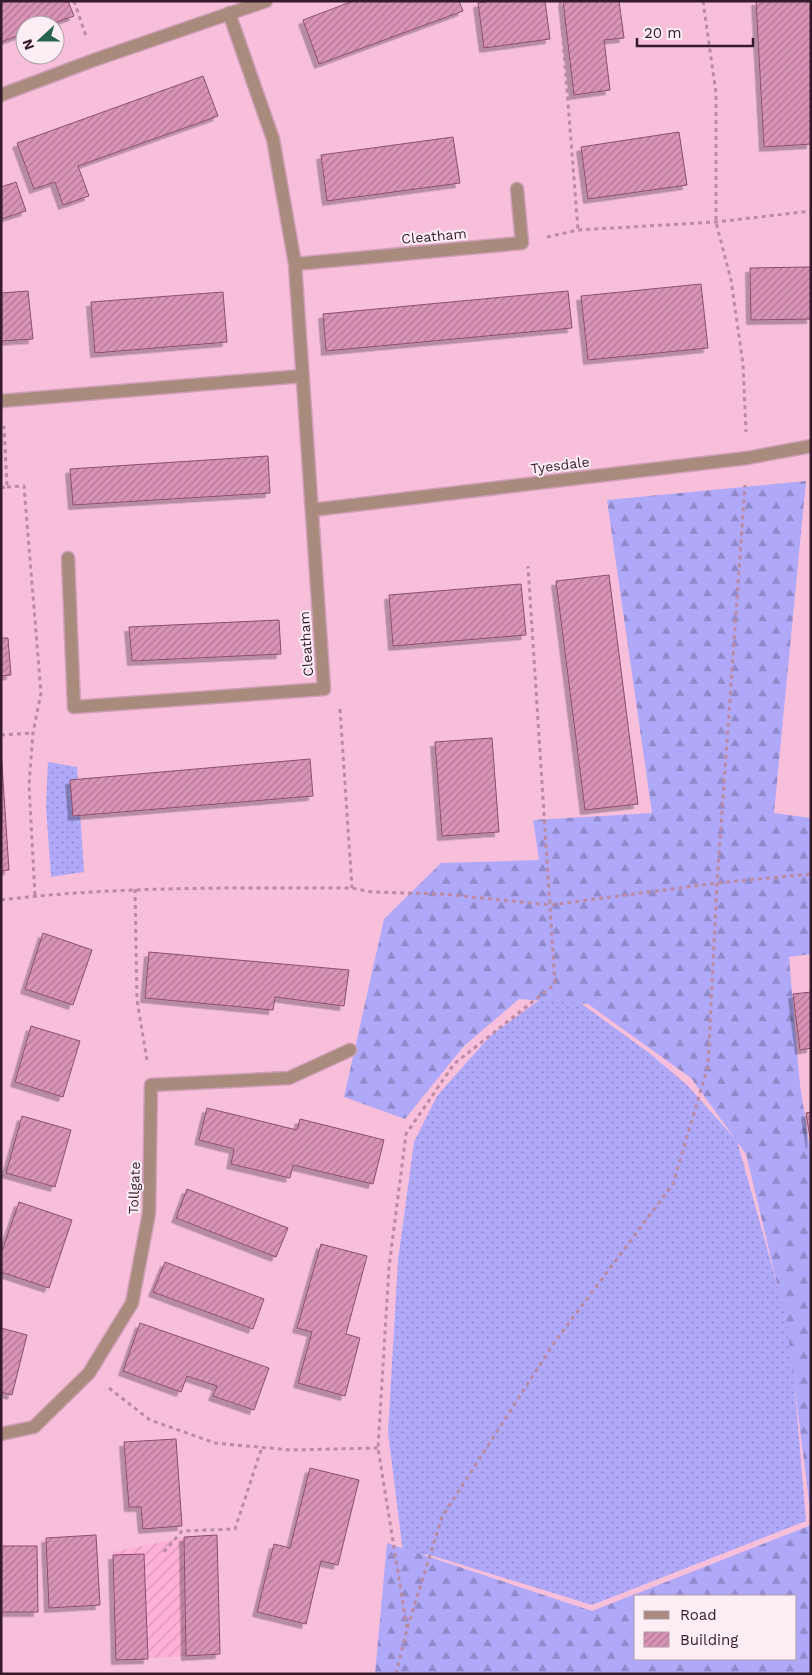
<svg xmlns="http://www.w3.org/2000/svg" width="812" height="1675" viewBox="0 0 812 1675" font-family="'Work Sans',sans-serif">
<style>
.industrial{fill:url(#industrial-furrows)}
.grass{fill:url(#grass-dots)}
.forest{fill:url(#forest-firs);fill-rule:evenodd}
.building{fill:url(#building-hatch);stroke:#8b4d6e;filter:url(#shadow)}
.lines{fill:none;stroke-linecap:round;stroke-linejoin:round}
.service-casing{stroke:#d19eb7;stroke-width:15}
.minor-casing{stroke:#d19eb7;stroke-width:15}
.path{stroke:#ba8ba3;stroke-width:3;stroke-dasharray:4 4;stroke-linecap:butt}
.service{stroke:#a98b7d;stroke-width:12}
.minor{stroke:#a98b7d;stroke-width:12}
.labels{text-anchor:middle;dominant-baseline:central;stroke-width:4;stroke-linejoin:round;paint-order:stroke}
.street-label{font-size:14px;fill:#351b29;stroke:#fdeef5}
</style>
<defs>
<pattern id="industrial-furrows" width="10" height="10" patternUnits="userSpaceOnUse" patternTransform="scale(1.25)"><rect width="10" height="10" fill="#feb0d7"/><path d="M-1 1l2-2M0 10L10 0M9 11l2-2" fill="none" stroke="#da97b9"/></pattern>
<pattern id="grass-dots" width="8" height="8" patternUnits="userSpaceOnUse" patternTransform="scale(1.25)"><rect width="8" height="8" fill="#b0a9f9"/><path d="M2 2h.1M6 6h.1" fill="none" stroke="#9089ca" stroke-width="1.8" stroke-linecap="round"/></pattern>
<pattern id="forest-firs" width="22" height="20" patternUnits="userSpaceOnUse" patternTransform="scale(1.25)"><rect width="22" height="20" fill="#b0a9f9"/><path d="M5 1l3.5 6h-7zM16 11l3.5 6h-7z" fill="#9089ca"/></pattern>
<pattern id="building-hatch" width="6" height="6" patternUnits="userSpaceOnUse" patternTransform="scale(1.25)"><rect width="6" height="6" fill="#d893b6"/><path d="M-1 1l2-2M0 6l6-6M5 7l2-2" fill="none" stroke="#b07794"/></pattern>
<filter id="shadow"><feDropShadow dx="-4.5" dy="4.5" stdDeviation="0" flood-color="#0004"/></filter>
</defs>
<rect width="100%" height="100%" fill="#f8bfdb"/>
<path class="industrial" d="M 217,1535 L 220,1654 L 116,1660 L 113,1552 L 186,1537 Z"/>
<path class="grass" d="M 48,762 L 77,767 L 84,872 L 51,877 L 46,807 Z
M 542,998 L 579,1002 L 648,1052 L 687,1085 L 737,1141 L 790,1330 L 806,1521 L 592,1605 L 430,1555 L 403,1553 L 388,1432 L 398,1260 L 414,1142 L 437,1096 L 490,1036 Z"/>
<path class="forest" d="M 806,481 L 774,813 L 811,818 L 811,954 L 789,957 L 800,1085 L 811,1156 L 811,1517 L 787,1325 L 746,1154 L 691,1078 L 588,1004 L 519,999 L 464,1046 L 405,1119 L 344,1097 L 384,919 L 441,863 L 539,860 L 533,820 L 652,813 L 607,500 Z
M 811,1525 L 811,1674 L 375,1674 L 387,1543 L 592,1611 ZM 636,1596 L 796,1596 L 796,1659 L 636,1659 Z"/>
<path class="building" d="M 1,1 L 68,1 L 74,16 L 48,25 L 25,25 L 25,33 L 1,42 Z
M 353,1 L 459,1 L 463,11 L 319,64 L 303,20 Z
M 492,1 L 545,1 L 550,39 L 484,48 L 478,3 Z
M 563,1 L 619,1 L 624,38 L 604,40 L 610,90 L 574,95 Z
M 756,1 L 811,1 L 811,144 L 764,147 Z
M 203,76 L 218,116 L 78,166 L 89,196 L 63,205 L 55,182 L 34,189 L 17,143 Z
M 679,132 L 687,185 L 588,199 L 581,147 Z
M 453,137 L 460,183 L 327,201 L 321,155 Z
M 16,182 L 26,211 L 1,219 L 1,187 Z
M 811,267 L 811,319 L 751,320 L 750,268 Z
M 701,284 L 708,348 L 588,360 L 581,296 Z
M 28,291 L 33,339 L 1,341 L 1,293 Z
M 568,291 L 572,328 L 326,351 L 323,314 Z
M 223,292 L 227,342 L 95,353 L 91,302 Z
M 268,456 L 270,493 L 73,505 L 70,469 Z
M 609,575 L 638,804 L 585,810 L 556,581 Z
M 521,584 L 526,635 L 393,646 L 389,595 Z
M 279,620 L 281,654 L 132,661 L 129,627 Z
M 1,638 L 8,638 L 11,675 L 1,676 Z
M 492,738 L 499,832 L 442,836 L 435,742 Z
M 1,750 L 9,870 L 1,871 Z
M 310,759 L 313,796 L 73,816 L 70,780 Z
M 43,933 L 92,950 L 73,1005 L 25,989 Z
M 149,952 L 349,970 L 344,1006 L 275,997 L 273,1010 L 145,998 Z
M 811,992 L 811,1048 L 800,1050 L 793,994 Z
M 31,1026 L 80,1041 L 63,1097 L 15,1082 Z
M 207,1108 L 297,1130 L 300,1119 L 384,1140 L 373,1184 L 293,1165 L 290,1178 L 231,1164 L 234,1149 L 199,1140 Z
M 811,1112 L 811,1144 L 806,1113 Z
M 22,1116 L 71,1130 L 55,1187 L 6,1173 Z
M 187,1189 L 288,1228 L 276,1257 L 176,1218 Z
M 19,1202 L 72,1220 L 49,1288 L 1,1272 L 1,1254 Z
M 321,1244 L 367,1256 L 346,1334 L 360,1338 L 345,1396 L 298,1383 L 312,1332 L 297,1328 Z
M 165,1262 L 264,1299 L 253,1329 L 153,1292 Z
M 140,1323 L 269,1368 L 254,1410 L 213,1396 L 217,1386 L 187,1376 L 181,1392 L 123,1371 Z
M 1,1328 L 27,1335 L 12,1395 L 1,1392 Z
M 176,1439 L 182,1526 L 143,1529 L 141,1507 L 129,1507 L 124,1442 Z
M 310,1468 L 359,1480 L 338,1565 L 321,1561 L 306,1624 L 257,1612 L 274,1544 L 290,1548 Z
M 96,1535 L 100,1605 L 49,1608 L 46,1538 Z
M 217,1535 L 220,1654 L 186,1656 L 184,1537 Z
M 1,1546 L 37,1546 L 38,1612 L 1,1612 Z
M 144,1554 L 148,1659 L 116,1660 L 113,1555 Z"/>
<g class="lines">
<defs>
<path id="service" d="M 68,558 L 74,707"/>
<path id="minor" d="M 1,95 L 94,60 L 266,1
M 295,264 L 522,243 L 517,189
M 1,401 L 302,376
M 312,510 L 747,458 L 811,446
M 74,707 L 324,689 L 295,264 L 273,139 L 229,13
M 1,1434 L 34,1427 L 89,1373 L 132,1303 L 149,1213 L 151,1085 L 289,1078 L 350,1050"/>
</defs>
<use href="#service" class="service-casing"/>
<use href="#minor" class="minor-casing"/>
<path class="path" d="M 74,1 L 86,36
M 560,1 L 578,230
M 703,1 L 716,93 L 716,222 L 731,280 L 743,364 L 746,432
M 547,237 L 578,230 L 716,222 L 811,211
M 7,487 L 24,486 L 41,693 L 33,733 L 29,785 L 35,896
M 1,488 L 7,487 L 4,426
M 340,709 L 352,888
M 1,735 L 33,733
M 135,889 L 137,1000 L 147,1060
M 1,900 C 118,886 235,888 352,888 L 372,892 L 443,894 L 550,905 L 717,883 L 811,874
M 109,1388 L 150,1420 L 215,1443 L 290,1450 L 378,1448
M 164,1552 L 182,1531 L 235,1529 L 262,1447
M 407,1628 L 378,1448 L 389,1267 L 406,1134 L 454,1064 L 555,984 L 528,566
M 396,1674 L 407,1629 L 442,1517 L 554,1343 L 673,1184 L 708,1066 L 717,883 L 745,485"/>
<use href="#service" class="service"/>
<use href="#minor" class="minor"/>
</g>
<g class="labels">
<g class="street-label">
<text transform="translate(434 236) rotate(-5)">Cleatham</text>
<text transform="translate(560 465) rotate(-7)">Tyesdale</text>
<text transform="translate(306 644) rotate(-94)">Cleatham</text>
<text transform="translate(134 1188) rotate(-88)">Tollgate</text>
</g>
</g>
<rect width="812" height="1675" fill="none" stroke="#351b29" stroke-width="5"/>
<rect x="634" y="1595" width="162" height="65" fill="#fdeef5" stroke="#ad9aa3"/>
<rect x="644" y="1611" width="25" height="8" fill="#a98b7d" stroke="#ad9aa3"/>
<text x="680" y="1620" font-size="15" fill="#351b29">Road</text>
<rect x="644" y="1632" width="25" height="15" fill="url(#building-hatch)" stroke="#ad9aa3"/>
<text x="680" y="1645" font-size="15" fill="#351b29">Building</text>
<g transform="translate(40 40) rotate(249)"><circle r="24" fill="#fdeef5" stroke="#ad9aa3"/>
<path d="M0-4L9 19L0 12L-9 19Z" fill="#26634e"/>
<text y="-8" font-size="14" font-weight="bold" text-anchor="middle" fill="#351b29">N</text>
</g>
<path d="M637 38v8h116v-8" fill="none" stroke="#351b29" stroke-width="2.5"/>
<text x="644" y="38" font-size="15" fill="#351b29" stroke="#fdeef5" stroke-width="4" paint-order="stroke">20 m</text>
</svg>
